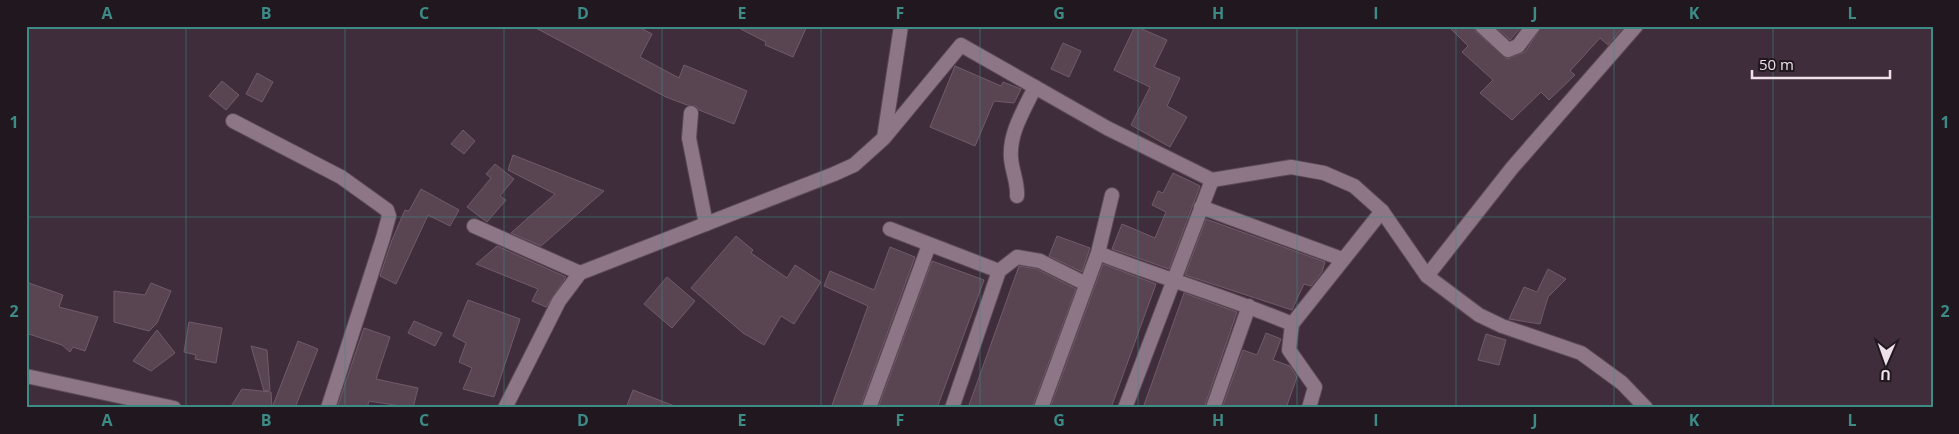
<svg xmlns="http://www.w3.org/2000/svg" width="1959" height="434" viewBox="0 0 1959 434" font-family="'Open Sans',sans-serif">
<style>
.building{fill:#594452;stroke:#715b6a}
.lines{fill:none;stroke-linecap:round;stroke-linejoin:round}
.minor-casing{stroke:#5b4a56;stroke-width:16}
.tertiary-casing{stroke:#5b4a56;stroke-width:16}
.minor{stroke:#8d7686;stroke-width:14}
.tertiary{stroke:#8d7686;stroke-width:14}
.grid{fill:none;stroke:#3c8b87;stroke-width:1;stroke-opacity:0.55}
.neatline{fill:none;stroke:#3c8b87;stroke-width:2}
.grid-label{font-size:16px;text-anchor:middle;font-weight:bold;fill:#3c8b87}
</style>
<rect width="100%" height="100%" fill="#402d3b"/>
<path class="building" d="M 532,26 L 637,26 L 652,34 L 640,57 L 679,78 L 684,65 L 747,91 L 734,124 L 699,110 L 696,106 L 687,105 L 666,97 Z
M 735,26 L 807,26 L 793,57 L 765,45 L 766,42 Z
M 1135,26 L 1167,40 L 1154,67 L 1180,78 L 1167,106 L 1187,117 L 1170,147 L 1131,125 L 1150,87 L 1114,70 Z
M 1448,26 L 1473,26 L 1476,32 L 1507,59 L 1525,52 L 1542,26 L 1624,26 L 1608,45 L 1600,38 L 1570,71 L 1575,75 L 1549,100 L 1541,92 L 1512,120 L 1480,93 L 1493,80 L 1462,52 L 1468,46 Z
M 1495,26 L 1522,26 L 1510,40 Z
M 1063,43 L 1081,51 L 1069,77 L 1051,69 Z
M 955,66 L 1001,86 L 1003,82 L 1021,89 L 1014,103 L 994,101 L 975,146 L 930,127 Z
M 257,73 L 273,82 L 262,102 L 246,94 Z
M 222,81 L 239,95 L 226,110 L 209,96 Z
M 463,130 L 475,141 L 464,154 L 451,144 Z
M 513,155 L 604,191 L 541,246 L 511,233 L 555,194 L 508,170 Z
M 495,164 L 514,179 L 500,196 L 506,200 L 487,222 L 467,207 L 491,178 L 486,174 Z
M 1173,173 L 1200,186 L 1169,269 L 1112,249 L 1122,224 L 1155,238 L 1166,212 L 1152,205 L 1158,191 L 1163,193 Z
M 421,189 L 459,210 L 450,226 L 428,215 L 396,284 L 380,276 L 392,240 L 405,210 L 409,211 Z
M 1206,219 L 1325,262 L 1322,272 L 1311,286 L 1304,284 L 1292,310 L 1185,275 Z
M 736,236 L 753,250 L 751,253 L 787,278 L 795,265 L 821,282 L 794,324 L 781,316 L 764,345 L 743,333 L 691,288 Z
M 1057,236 L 1090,248 L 1082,272 L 1049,256 Z
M 497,246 L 566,277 L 546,307 L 532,301 L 538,289 L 476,264 Z
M 890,247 L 915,257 L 860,408 L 831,408 L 868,306 L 824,286 L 830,271 L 874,290 Z
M 932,261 L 984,280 L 937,408 L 878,408 Z
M 1103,264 L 1156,284 L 1111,408 L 1050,408 Z
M 1019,266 L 1037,269 L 1076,289 L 1032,408 L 968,408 Z
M 1548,269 L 1566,279 L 1548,297 L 1540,324 L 1509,319 L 1524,287 L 1537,292 Z
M 667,277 L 695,301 L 672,328 L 644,304 Z
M 26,282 L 63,295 L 59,307 L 98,317 L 85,351 L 73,347 L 70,352 L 62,345 L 26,333 Z
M 151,283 L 171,291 L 157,323 L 149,331 L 114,322 L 114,291 L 145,295 Z
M 1184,293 L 1237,312 L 1204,408 L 1143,408 Z
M 468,300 L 520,319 L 494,397 L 463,389 L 472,368 L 459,362 L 466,343 L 453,336 Z
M 414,321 L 442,333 L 435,346 L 408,333 Z
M 189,322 L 222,328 L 216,363 L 195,359 L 196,355 L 184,352 Z
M 364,328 L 390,337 L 376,379 L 418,388 L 413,408 L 369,401 L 367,408 L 337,408 Z
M 157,330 L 175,353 L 151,371 L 133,361 Z
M 1266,333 L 1281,339 L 1273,360 L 1290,366 L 1297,377 L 1286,408 L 1222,408 L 1243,350 L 1257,355 Z
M 1486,334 L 1506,340 L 1499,365 L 1478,360 Z
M 298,341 L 318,349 L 295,408 L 272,408 Z
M 251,346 L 267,350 L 270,390 L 264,391 Z
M 242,389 L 271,392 L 272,408 L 230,408 Z
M 633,390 L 677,407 L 677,408 L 626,408 Z"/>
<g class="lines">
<defs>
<path id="minor" d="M 1482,26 L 1508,50 L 1518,46 L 1533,26
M 691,113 L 689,138 L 706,224
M 233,121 L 341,177 L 387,210 L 389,216 L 383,238 L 328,408
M 1112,195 L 1098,253 C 1162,278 1228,297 1292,324 L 1382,211
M 1017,196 C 1018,182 1012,172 1011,158 C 1009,133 1024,110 1035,87
M 1201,207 L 1342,259
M 474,226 L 580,273
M 890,229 L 999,271 L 952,408
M 999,271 L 1017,257 L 1040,261 L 1086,284
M 1427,276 L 1512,168 L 1636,26
M 1292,324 L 1289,350 L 1315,387 L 1309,408
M 869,408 L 929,245
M 1041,408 L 1098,253
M 1125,408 L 1212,180
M 1213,408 L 1249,306"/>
<path id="tertiary" d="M 884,138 L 961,45 L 1107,128 L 1212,180 L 1291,167 L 1324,173 L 1354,186 L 1382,211 L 1427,276 L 1479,315 L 1502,326 L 1581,353 L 1622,383 L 1646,408
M 26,376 L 174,408
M 505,408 L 559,301 L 580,273 L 834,174 L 854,165 L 884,138 L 901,26"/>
</defs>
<use href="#minor" class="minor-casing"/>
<use href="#tertiary" class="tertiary-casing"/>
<use href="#minor" class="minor"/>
<use href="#tertiary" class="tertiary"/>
</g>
<path class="grid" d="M 186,26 L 186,408M 345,26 L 345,408M 504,26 L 504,408M 662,26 L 662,408M 821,26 L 821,408M 980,26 L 980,408M 1138,26 L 1138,408M 1297,26 L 1297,408M 1456,26 L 1456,408M 1614,26 L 1614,408M 1773,26 L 1773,408M 26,217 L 1933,217"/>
<rect width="1959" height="434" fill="none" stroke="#21181f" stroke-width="55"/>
<g transform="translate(1886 362) rotate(182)" stroke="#21181f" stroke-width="4" paint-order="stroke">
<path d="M0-4L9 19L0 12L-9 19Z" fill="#eee1ea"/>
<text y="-8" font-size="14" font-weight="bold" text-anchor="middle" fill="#eee1ea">U</text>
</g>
<path d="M1752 70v8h138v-8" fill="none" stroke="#eee1ea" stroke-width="2.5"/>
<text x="1759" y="70" font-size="15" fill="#eee1ea" stroke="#21181f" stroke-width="4" paint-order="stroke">50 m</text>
<rect x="28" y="28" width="1904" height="378" class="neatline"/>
<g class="grid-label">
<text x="107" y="19">A</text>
<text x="266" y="19">B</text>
<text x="424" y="19">C</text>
<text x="583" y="19">D</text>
<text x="742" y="19">E</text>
<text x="900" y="19">F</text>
<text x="1059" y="19">G</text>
<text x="1218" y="19">H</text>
<text x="1376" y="19">I</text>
<text x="1535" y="19">J</text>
<text x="1694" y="19">K</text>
<text x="1852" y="19">L</text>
<text x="14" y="128">1</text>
<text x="1945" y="128">1</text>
<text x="14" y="317">2</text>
<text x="1945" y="317">2</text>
<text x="107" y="426">A</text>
<text x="266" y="426">B</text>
<text x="424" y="426">C</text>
<text x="583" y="426">D</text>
<text x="742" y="426">E</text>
<text x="900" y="426">F</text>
<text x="1059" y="426">G</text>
<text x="1218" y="426">H</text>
<text x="1376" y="426">I</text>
<text x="1535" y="426">J</text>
<text x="1694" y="426">K</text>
<text x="1852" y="426">L</text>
</g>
</svg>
